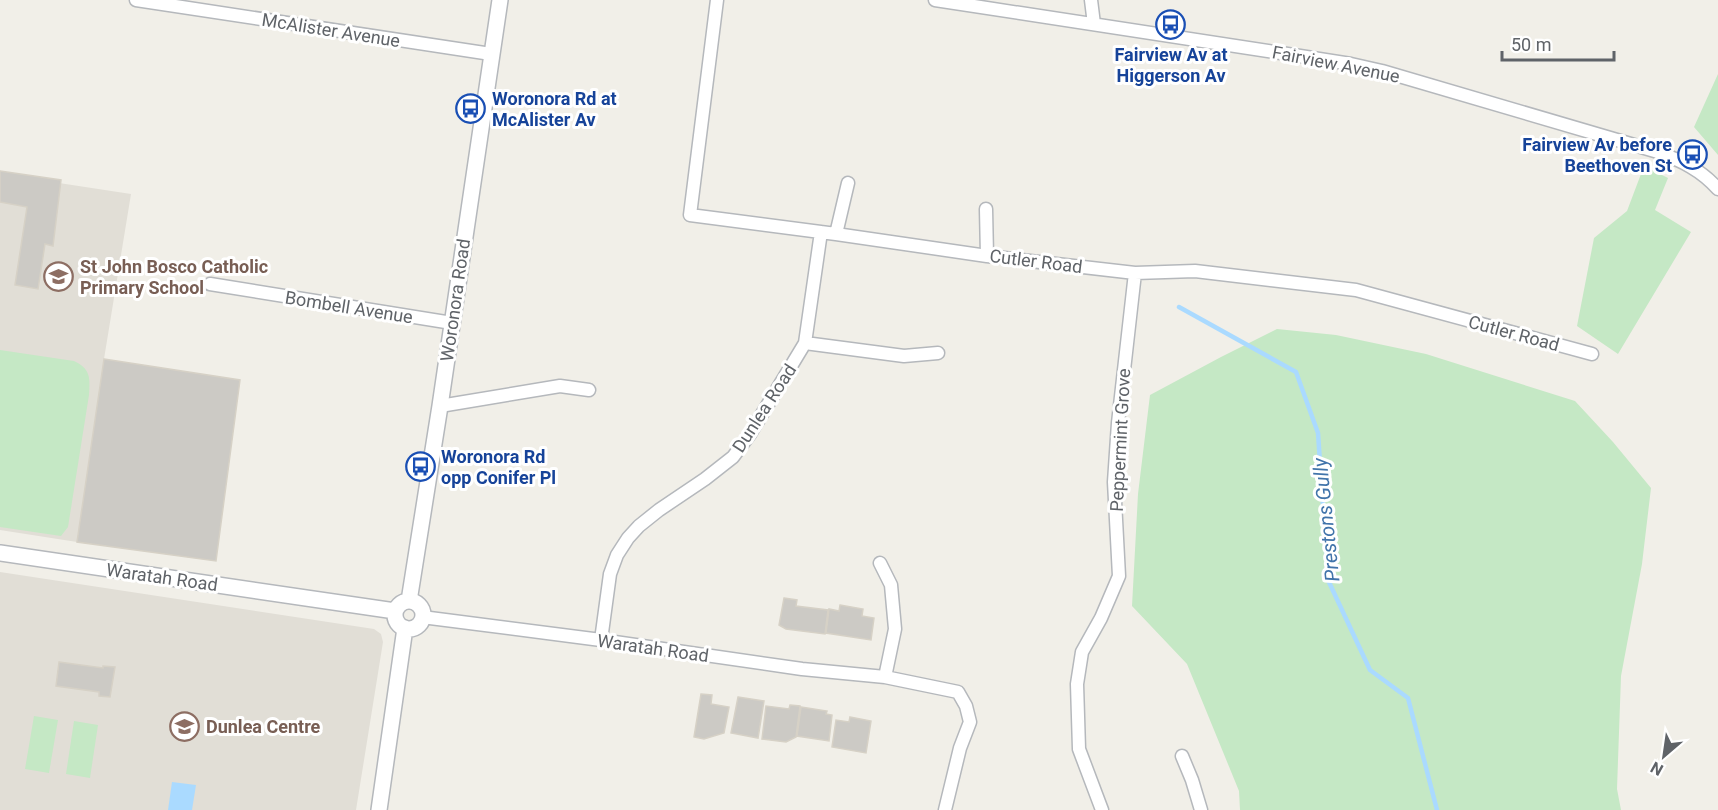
<svg xmlns="http://www.w3.org/2000/svg" width="1718" height="810" viewBox="0 0 1718 810" font-family="Roboto,sans-serif">
<style>
.education{fill:#e1ded6}
.green{fill:#c5e8c5}
.water{fill:#aadaff}
.lines{fill:none;stroke-linecap:round;stroke-linejoin:round}
.stream{stroke:#aadaff;stroke-width:4.5}
.building{fill:#cccac5;stroke:#d6d1c6;stroke-width:1.5}
.minor-casing{stroke:#b5b8bc;stroke-width:15}
.tertiary-casing{stroke:#b5b8bc;stroke-width:18}
.minor{stroke:#fff;stroke-width:12}
.tertiary{stroke:#fff;stroke-width:15}
.labels{text-anchor:middle;dominant-baseline:central;stroke-width:6;stroke-linejoin:round;paint-order:stroke}
.street-label{font-size:18px;fill:#5f6368;stroke:#fff}
.transit-label{font-size:18px;font-weight:bold;fill:#164399;stroke:#fff;text-anchor:start}
.education-label{font-size:18px;font-weight:bold;fill:#785e54;stroke:#fff;text-anchor:start}
.water-label{font-size:20px;font-style:italic;fill:#4174aa;stroke:#fff}
</style>
<rect width="100%" height="100%" fill="#f1efe8"/>
<path class="education" d="M 0,174 L 131,194 L 104,359 L 77,542 L 0,530 Z
M 0,572 L 374,629 L 381,634 L 383,642 L 356,810 L 0,810 Z"/>
<path class="green" d="M 1718,74 L 1718,155 L 1694,127 Z
M 1644,166 L 1668,178 L 1655,210 L 1691,232 L 1618,354 L 1577,326 L 1594,238 L 1627,211 Z
M 1277,329 L 1336,335 L 1426,354 L 1575,401 L 1613,442 L 1651,488 L 1642,564 L 1621,676 L 1617,789 L 1621,810 L 1240,810 L 1239,791 L 1187,664 L 1132,606 L 1138,494 L 1150,395 L 1221,357 Z
M 0,350 L 74,361 C 91,369 90,378 89,395 L 68,527 L 61,536 L 0,527 Z
M 34,716 L 58,720 L 49,773 L 25,769 Z
M 74,721 L 98,725 L 90,778 L 66,774 Z"/>
<path class="water" d="M 172,782 L 196,785 L 192,810 L 168,810 Z"/>
<g class="lines">
<path class="stream" d="M 1179,307 L 1296,372 L 1318,433 L 1328,580 L 1370,670 L 1408,698 L 1437,810"/>
</g>
<path class="building" d="M 0,171 L 61,180 L 53,246 L 45,244 L 38,289 L 15,285 L 27,207 L 0,202 Z
M 104,359 L 240,380 L 216,561 L 77,542 Z
M 784,598 L 797,600 L 796,606 L 828,610 L 825,634 L 786,629 L 779,625 Z
M 840,605 L 863,609 L 862,616 L 874,618 L 871,640 L 826,633 L 829,609 L 839,611 Z
M 59,662 L 103,668 L 103,666 L 115,667 L 110,697 L 99,696 L 99,692 L 56,686 Z
M 701,694 L 712,695 L 711,704 L 729,707 L 724,733 L 704,739 L 694,737 Z
M 738,697 L 764,701 L 758,738 L 731,733 Z
M 790,705 L 800,706 L 796,737 L 786,742 L 762,739 L 766,706 L 789,709 Z
M 801,707 L 827,711 L 826,714 L 832,715 L 829,741 L 797,736 Z
M 850,717 L 871,721 L 866,753 L 832,747 L 836,720 L 849,722 Z"/>
<g class="lines">
<defs>
<path id="minor" d="M 136,0 L 491,54
M 717,0 L 690,215 L 836,234 L 987,256 L 1135,273 L 1195,271 L 1356,290 L 1592,354
M 935,0 L 1281,53 L 1351,64 L 1382,71 L 1658,152 C 1682,161 1701,170 1718,189
M 1091,0 L 1094,24
M 986,209 L 987,256
M 836,234 L 848,183
M 210,284 L 452,323
M 805,343 L 904,356 L 938,353
M 440,406 L 560,386 L 589,390
M 880,563 L 891,585 L 895,629 L 885,677
M 422,617 L 601,640 L 802,669 L 885,677 L 958,692 L 966,706 L 970,722 L 960,748 L 945,810
M 601,640 L 610,574 L 617,555 L 628,538 L 639,526 L 659,510 L 705,479 L 733,457 L 750,434 L 805,343 L 821,232
M 1182,756 L 1192,780 L 1201,810
M 1102,810 L 1079,749 L 1077,684 L 1082,652 L 1101,618 L 1119,576 L 1114,482 L 1118,423 L 1135,273"/>
<path id="tertiary" d="M 0,553 L 395,611
M 409,601 L 440,406 L 500,0
M395 615a14 14 0 1 1 28 0a14 14 0 1 1-28 0Z
M 379,810 L 405,628"/>
</defs>
<use href="#minor" class="minor-casing"/>
<use href="#tertiary" class="tertiary-casing"/>
<use href="#minor" class="minor"/>
<use href="#tertiary" class="tertiary"/>
</g>
<defs>
<symbol id="bus-ring" viewBox="-11 -11 22 22"><circle r="9.5" fill="#fff" stroke="#1a4fb4" stroke-width="1.5"/><path d="M-5-6H5V4H4V6H2V4H-2V6H-4V4H-5ZM-3.5-4V0h7V-4ZM-3.5 1.2v1.5H-2V1.2ZM2 1.2v1.5H3.5V1.2Z" fill="#1a4fb4"/></symbol>
<symbol id="school-ring" viewBox="-11 -11 22 22"><circle r="9.5" fill="#fff" stroke="#8d6e63" stroke-width="1.5"/><path d="M0-5L7-2L0 1L-7-2ZM-4 1L0 2.5L4 1V4Q0 6-4 4Z" fill="#8d6e63"/></symbol>
</defs>
<g fill-rule="evenodd">
<use href="#bus-ring" x="1154" y="8" width="33" height="33"/>
<use href="#bus-ring" x="454" y="92" width="33" height="33"/>
<use href="#bus-ring" x="1676" y="138" width="33" height="33"/>
<use href="#school-ring" x="42" y="260" width="33" height="33"/>
<use href="#bus-ring" x="404" y="450" width="33" height="33"/>
<use href="#school-ring" x="168" y="710" width="33" height="33"/>
</g>
<g class="labels">
<g class="street-label">
<text transform="translate(331 30) rotate(9)">McAlister Avenue</text>
<text transform="translate(1336 64) rotate(11)">Fairview Avenue</text>
<text transform="translate(1036 261) rotate(7)">Cutler Road</text>
<text transform="translate(455 300) rotate(-82)">Woronora Road</text>
<text transform="translate(349 307) rotate(9)">Bombell Avenue</text>
<text transform="translate(1514 333) rotate(15)">Cutler Road</text>
<text transform="translate(764 408) rotate(-57)">Dunlea Road</text>
<text transform="translate(1120 440) rotate(-87)">Peppermint Grove</text>
<text transform="translate(162 577) rotate(8)">Waratah Road</text>
<text transform="translate(653 648) rotate(8)">Waratah Road</text>
</g>
<g class="transit-label">
<text x="1171" y="54" text-anchor="middle">Fairview Av at<tspan x="1171" dy="21">Higgerson Av</tspan></text>
<text x="492" y="98">Woronora Rd at<tspan x="492" dy="21">McAlister Av</tspan></text>
<text x="1672" y="144" text-anchor="end">Fairview Av before<tspan x="1672" dy="21">Beethoven St</tspan></text>
<text x="441" y="456">Woronora Rd<tspan x="441" dy="21">opp Conifer Pl</tspan></text>
</g>
<g class="education-label">
<text x="80" y="266">St John Bosco Catholic<tspan x="80" dy="21">Primary School</tspan></text>
<text x="206" y="726">Dunlea Centre</text>
</g>
<g class="water-label">
<text transform="translate(1326 520) rotate(-96)">Prestons Gully</text>
</g>
</g>
<g transform="translate(1664 756) rotate(209)" stroke="#ffffff" stroke-width="4.5" paint-order="stroke">
<path d="M0-4.5L10 22L0 15L-10 22Z" fill="#5f6368"/>
<text y="-9" font-size="16" font-weight="bold" text-anchor="middle" fill="#5f6368">N</text>
</g>
<path d="M1502 51v9h112v-9" fill="none" stroke="#5f6368" stroke-width="3"/>
<text x="1511" y="51" font-size="18" fill="#5f6368" stroke="#ffffff" stroke-width="4.5" paint-order="stroke">50 m</text>
</svg>
